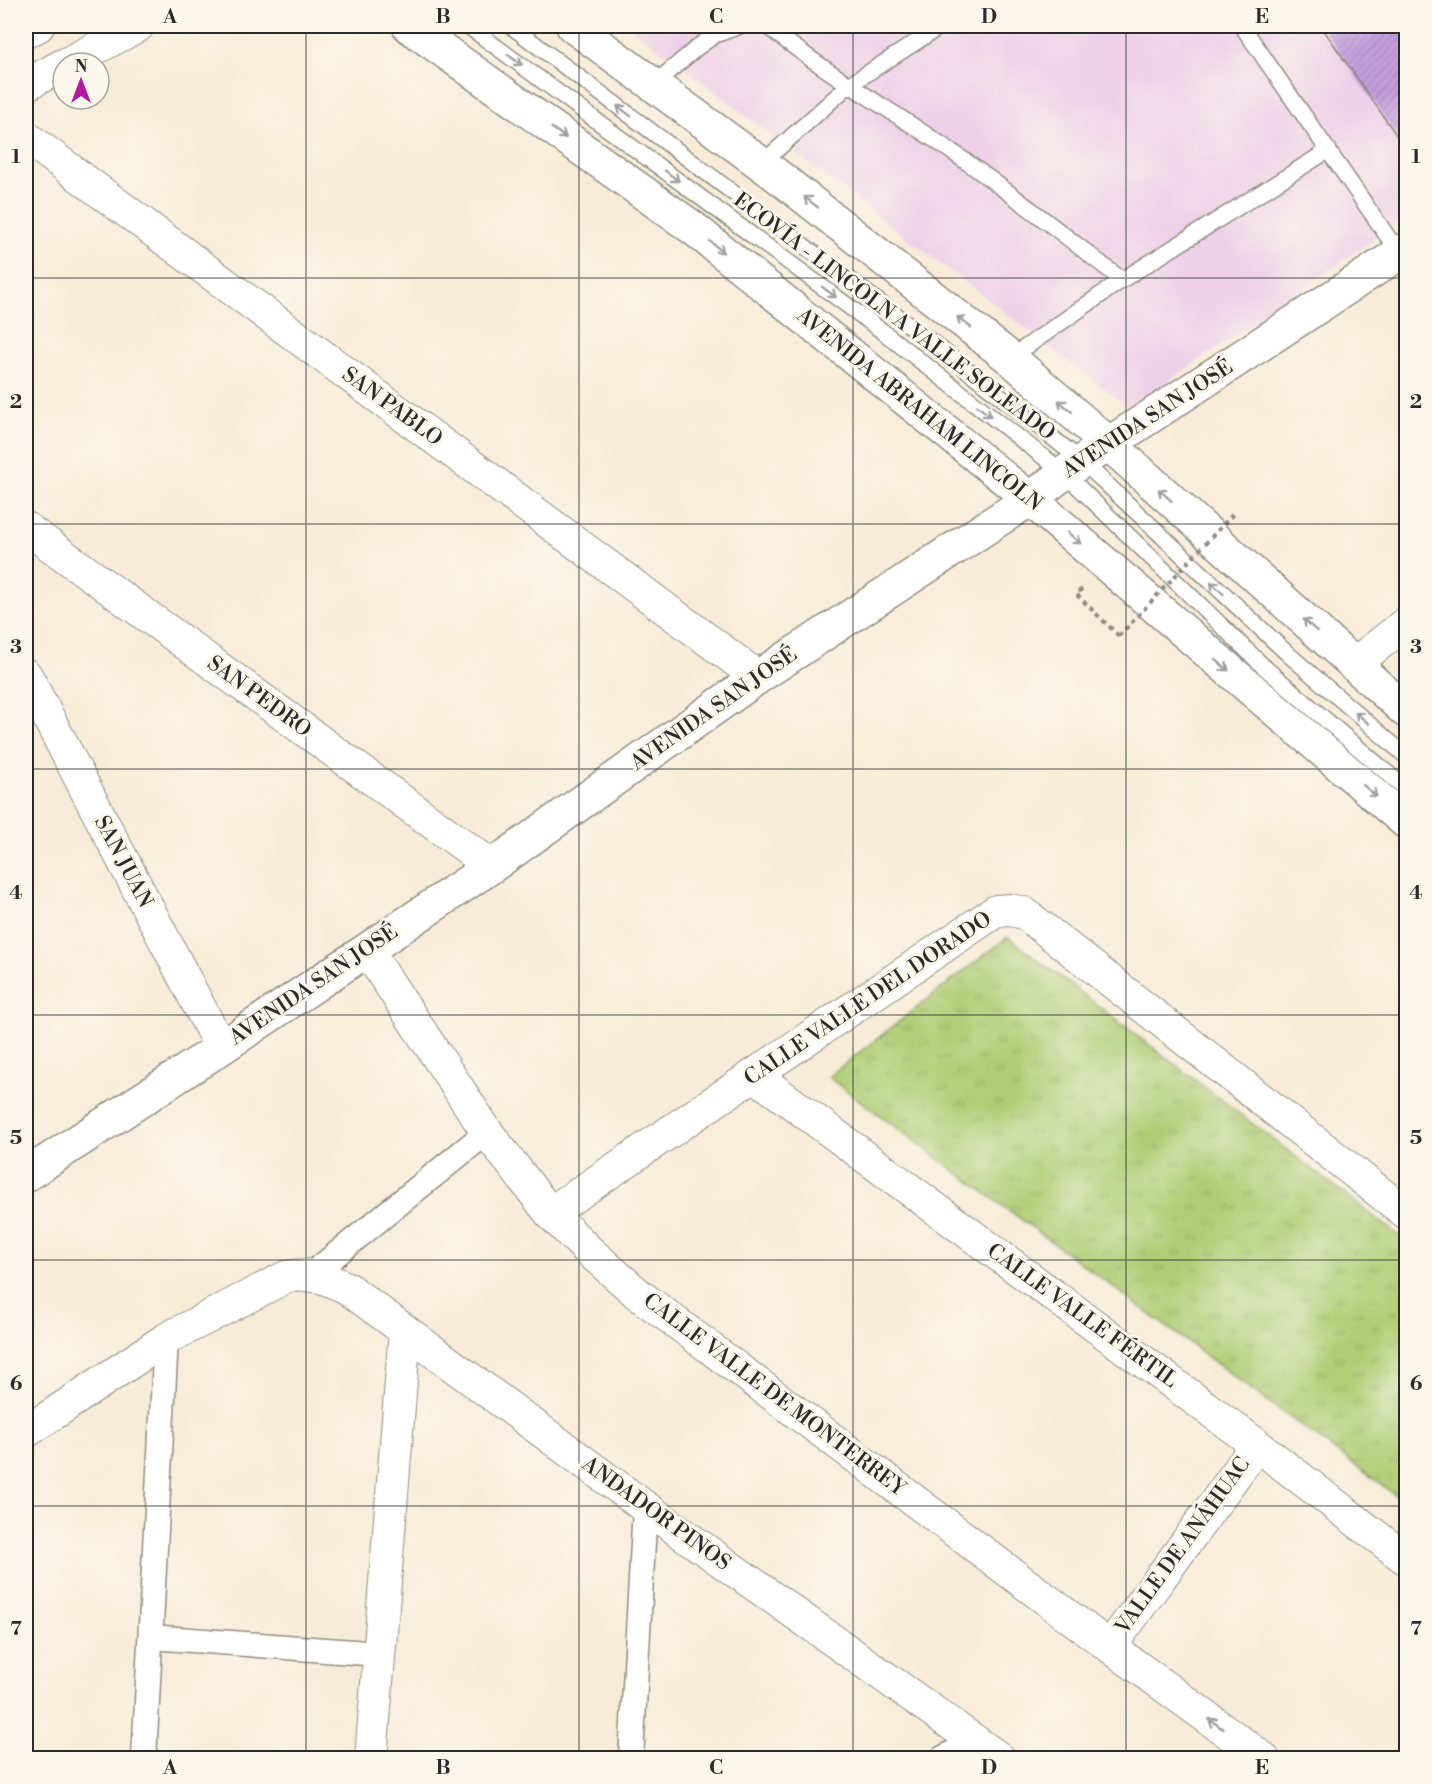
<svg xmlns="http://www.w3.org/2000/svg" width="1432" height="1784" viewBox="0 0 1432 1784" font-family="'Libre Bodoni',serif">
<style>
.built{fill:#eed0e8}
.grass{fill:url(#grass-tufts);stroke:#6d7c50;stroke-width:1.5}
.building{fill:url(#building-hatch)}
.lines{fill:none;stroke-linecap:round;stroke-linejoin:round}
.service-casing{stroke:#918c81;stroke-width:18}
.pedestrian-casing{stroke:#918c81;stroke-width:27}
.minor-casing{stroke:#918c81;stroke-width:34}
.tertiary-casing{stroke:#918c81;stroke-width:36}
.secondary-casing{stroke:#918c81;stroke-width:36}
.path{stroke:#918c81;stroke-width:4;stroke-dasharray:4.5 4.5;stroke-linecap:butt}
.service{stroke:#fff;stroke-width:15}
.pedestrian{stroke:#fff;stroke-width:24}
.minor{stroke:#fff;stroke-width:32}
.tertiary{stroke:#fff;stroke-width:33}
.secondary{stroke:#fff;stroke-width:33}
.path-bridge{stroke:#918c81;stroke-width:4;stroke-dasharray:4.5 4.5;stroke-linecap:butt}
.oneway{stroke:#a0a0a0}
.grid{fill:none;stroke:#2b2b2b;stroke-width:1.5;stroke-opacity:0.55}
.labels{text-anchor:middle;dominant-baseline:central;stroke-width:6;stroke-linejoin:round;paint-order:stroke}
.street-label{font-size:21px;fill:#2b2b2b;stroke:#fbf7ec}
.neatline{fill:none;stroke:#2b2b2b;stroke-width:2}
.grid-label{font-size:20px;text-anchor:middle;font-weight:bold;fill:#2b2b2b}
</style>
<defs>
<pattern id="grass-tufts" width="24" height="20" patternUnits="userSpaceOnUse" patternTransform="scale(1.5)"><rect width="24" height="20" fill="#afcd75"/><path d="M3 7l-1-3M5 7V3M7 7l1-3M15 17l-1-3M17 17v-4M19 17l1-3" fill="none" stroke="#97b065"/></pattern>
<pattern id="building-hatch" width="6" height="6" patternUnits="userSpaceOnUse" patternTransform="scale(1.5)"><rect width="6" height="6" fill="#c59fdf"/><path d="M-1 1l2-2M0 6l6-6M5 7l2-2" fill="none" stroke="#a082b5"/></pattern>
</defs>
<rect width="100%" height="100%" fill="#fbf7ec"/>
<filter id="ink" filterUnits="userSpaceOnUse"><feTurbulence type="fractalNoise" baseFrequency=".0167" numOctaves="2"/><feDisplacementMap in="SourceGraphic" scale="12" xChannelSelector="R" yChannelSelector="G"/><feConvolveMatrix kernelMatrix="1 2 1 2 8 2 1 2 1" color-interpolation-filters="sRGB"/></filter>
<filter id="wash" filterUnits="userSpaceOnUse"><feTurbulence type="fractalNoise" baseFrequency=".008" numOctaves="4" result="noise"/><feDisplacementMap in="SourceGraphic" scale="24" xChannelSelector="R" yChannelSelector="G"/><feGaussianBlur stdDeviation="1.35" result="paint"/><feColorMatrix in="noise" values="0 0 0 0 0 0 0 0 0 0 0 0 0 0 0 0 0 1.4 0 .05"/><feComposite in="paint" operator="in"/></filter>
<g filter="url(#wash)">
<rect width="100%" height="100%" fill="#f7ecd7"/>
<path class="built" d="M 629,26 L 1406,26 L 1406,217 L 1130,408 Z"/>
<path class="grass" d="M 1008,937 L 1406,1241 L 1406,1503 L 828,1077 Z"/>
<g id="blocks">
<path class="building" d="M 1321,26 L 1406,26 L 1406,149 Z"/>
</g>
</g>
<g filter="url(#ink)">
<use href="#blocks" fill-opacity="0" stroke="#918c81" stroke-width="1.5"/>
<g class="lines">
<defs>
<path id="service" d="M 468,26 L 882,331 L 1064,473 L 1263,666 L 1406,789
M 511,26 L 928,339 L 1083,462 L 1288,654 L 1406,756
M 767,26 C 824,72 888,108 948,149 C 1008,190 1065,236 1122,280
M 1242,26 L 1399,253
M 654,84 L 699,46 L 715,35 L 740,26
M 761,164 L 849,85 L 941,26
M 1010,358 L 1122,280 L 1329,150"/>
<path id="pedestrian" d="M 312,1274 L 487,1132
M 151,1637 L 380,1654
M 144,1758 L 166,1339
M 631,1758 L 645,1507
M 943,1758 L 975,1741"/>
<path id="minor" d="M 26,32 L 38,26
M 68,63 L 138,26
M 26,85 L 63,65
M 26,137 L 758,677
M 26,528 L 492,866
M 1353,665 L 1406,623
M 26,675 L 221,1048
M 367,950 L 487,1132 L 550,1213 L 590,1252 L 638,1294 L 1110,1647 L 1263,1758
M 755,1076 L 1257,1445 L 1406,1559
M 550,1213 L 996,911 L 1010,910 L 1024,913 L 1406,1213
M 26,1432 L 166,1339 L 286,1277 C 312,1272 323,1277 347,1288 L 645,1507 L 999,1758
M 1110,1647 L 1257,1445
M 371,1758 L 405,1331"/>
<path id="tertiary" d="M 26,1175 L 221,1048 L 492,866 L 758,677 L 1030,499 L 1064,473 L 1406,249"/>
<path id="secondary" d="M 409,26 L 693,228 L 1030,499 L 1406,822
M 573,26 L 775,174 L 1010,358 L 1109,444 L 1406,711"/>
</defs>
<use href="#service" class="service-casing"/>
<use href="#pedestrian" class="pedestrian-casing"/>
<use href="#minor" class="minor-casing"/>
<use href="#tertiary" class="tertiary-casing"/>
<use href="#secondary" class="secondary-casing"/>
<path class="path" d="M 1082,589 L 1076,594 L 1119,636"/>
<use href="#service" class="service"/>
<use href="#pedestrian" class="pedestrian"/>
<use href="#minor" class="minor"/>
<use href="#tertiary" class="tertiary"/>
<use href="#secondary" class="secondary"/>
<path class="path-bridge" d="M 1119,636 L 1234,513"/>
</g>
<defs><path id="oneway-shaft" d="M-6 0H5M1.5-3L5.5 0L1.5 3" fill="none" stroke-width="1.6" stroke-linecap="round" stroke-linejoin="round" transform="scale(1.5)"/></defs>
<g class="oneway">
<use href="#oneway-shaft" transform="translate(515 60) rotate(36)"/>
<use href="#oneway-shaft" transform="translate(624 111) rotate(-143)"/>
<use href="#oneway-shaft" transform="translate(559 133) rotate(35)"/>
<use href="#oneway-shaft" transform="translate(672 176) rotate(37)"/>
<use href="#oneway-shaft" transform="translate(811 202) rotate(-142)"/>
<use href="#oneway-shaft" transform="translate(717 247) rotate(39)"/>
<use href="#oneway-shaft" transform="translate(829 292) rotate(37)"/>
<use href="#oneway-shaft" transform="translate(964 322) rotate(-142)"/>
<use href="#oneway-shaft" transform="translate(1065 406) rotate(-139)"/>
<use href="#oneway-shaft" transform="translate(984 411) rotate(38)"/>
<use href="#oneway-shaft" transform="translate(1165 495) rotate(-138)"/>
<use href="#oneway-shaft" transform="translate(1074 538) rotate(41)"/>
<use href="#oneway-shaft" transform="translate(1217 588) rotate(-137)"/>
<use href="#oneway-shaft" transform="translate(1310 625) rotate(-138)"/>
<use href="#oneway-shaft" transform="translate(1222 665) rotate(41)"/>
<use href="#oneway-shaft" transform="translate(1362 718) rotate(-139)"/>
<use href="#oneway-shaft" transform="translate(1370 791) rotate(41)"/>
<use href="#oneway-shaft" transform="translate(1216 1724) rotate(-144)"/>
</g>
</g>
<path class="grid" d="M 306,26 L 306,1758M 579,26 L 579,1758M 853,26 L 853,1758M 1126,26 L 1126,1758M 26,278 L 1406,278M 26,524 L 1406,524M 26,769 L 1406,769M 26,1015 L 1406,1015M 26,1260 L 1406,1260M 26,1506 L 1406,1506"/>
<g class="labels">
<g class="street-label">
<text transform="translate(894 317) rotate(37)">ECOVÍA - LINCOLN A VALLE SOLEADO</text>
<text transform="translate(392 407) rotate(36)">SAN PABLO</text>
<text transform="translate(919 410) rotate(39)">AVENIDA ABRAHAM LINCOLN</text>
<text transform="translate(1148 419) rotate(-33)">AVENIDA SAN JOSÉ</text>
<text transform="translate(259 697) rotate(36)">SAN PEDRO</text>
<text transform="translate(714 709) rotate(-35)">AVENIDA SAN JOSÉ</text>
<text transform="translate(123 862) rotate(62)">SAN JUAN</text>
<text transform="translate(314 985) rotate(-34)">AVENIDA SAN JOSÉ</text>
<text transform="translate(868 999) rotate(-34)">CALLE VALLE DEL DORADO</text>
<text transform="translate(1082 1316) rotate(36)">CALLE VALLE FÉRTIL</text>
<text transform="translate(774 1395) rotate(37)">CALLE VALLE DE MONTERREY</text>
<text transform="translate(656 1514) rotate(36)">ANDADOR PINOS</text>
<text transform="translate(1183 1546) rotate(-54)">VALLE DE ANÁHUAC</text>
</g>
</g>
<rect width="1432" height="1784" fill="none" stroke="#fbf7ec" stroke-width="66"/>
<g transform="translate(81 81)"><circle r="28" fill="#fbf7ec" stroke="#a8a59f" stroke-width="1.5"/>
<path d="M0-4.5L10 22L0 15L-10 22Z" fill="#b5179e"/>
<text y="-9" font-size="16" font-weight="bold" text-anchor="middle" fill="#2b2b2b">N</text>
</g>
<rect x="33" y="33" width="1366" height="1718" class="neatline"/>
<g class="grid-label">
<text x="170" y="23">A</text>
<text x="443" y="23">B</text>
<text x="716" y="23">C</text>
<text x="989" y="23">D</text>
<text x="1262" y="23">E</text>
<text x="16" y="163">1</text>
<text x="1416" y="163">1</text>
<text x="16" y="408">2</text>
<text x="1416" y="408">2</text>
<text x="16" y="653">3</text>
<text x="1416" y="653">3</text>
<text x="16" y="899">4</text>
<text x="1416" y="899">4</text>
<text x="16" y="1144">5</text>
<text x="1416" y="1144">5</text>
<text x="16" y="1390">6</text>
<text x="1416" y="1390">6</text>
<text x="16" y="1635">7</text>
<text x="1416" y="1635">7</text>
<text x="170" y="1774">A</text>
<text x="443" y="1774">B</text>
<text x="716" y="1774">C</text>
<text x="989" y="1774">D</text>
<text x="1262" y="1774">E</text>
</g>
</svg>
